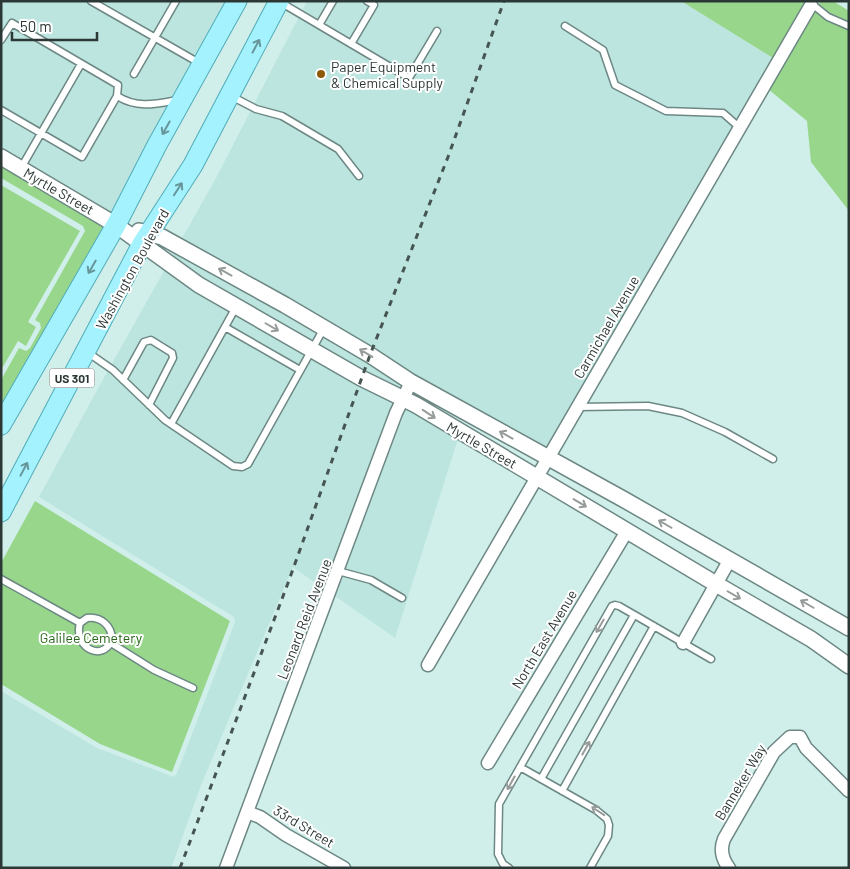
<svg xmlns="http://www.w3.org/2000/svg" width="850" height="869" viewBox="0 0 850 869" font-family="Barlow,sans-serif">
<style>
.built{fill:#bde5e0}
.green{fill:#98d78b}
.lines{fill:none;stroke-linecap:round;stroke-linejoin:round}
.service-casing{stroke:#6d8884;stroke-width:9}
.minor-casing{stroke:#6d8884;stroke-width:15}
.tertiary-casing{stroke:#6d8884;stroke-width:18}
.primary-casing{stroke:#52acb8;stroke-width:21}
.service{stroke:#fff;stroke-width:6}
.minor{stroke:#fff;stroke-width:12}
.tertiary{stroke:#fff;stroke-width:15}
.primary{stroke:#a3f2fe;stroke-width:19}
.rail{stroke:#465552;stroke-width:3;stroke-dasharray:6 6;stroke-linecap:butt}
.oneway{stroke:#68959a}
.oneway2{stroke:#969c9a}
.poi-dot{fill:#8d5b07;stroke:#fff;stroke-width:2}
.labels{text-anchor:middle;dominant-baseline:central;stroke-width:4;stroke-linejoin:round;paint-order:stroke}
.shield{fill:#fff;stroke:#6b7472;stroke-width:1}
.shield-label{font-size:12px;font-weight:bold;fill:#2c3836}
.poi-label{font-size:14px;fill:#2c3836;stroke:#fff;text-anchor:start}
.street-label{font-size:14px;fill:#2c3836;stroke:#fff}
.park-label{font-size:14px;fill:#276618;stroke:#fff}
</style>
<rect width="100%" height="100%" fill="#d0efea"/>
<path class="built" d="M 1,1 L 229,1 L 114,216 L 1,150 Z
M 307,1 L 681,1 L 773,58 L 678,219 L 546,450 L 418,379 L 181,240 L 216,178 Z
M 175,252 L 282,310 L 366,360 L 403,385 L 401,391 L 364,373 L 203,279 L 172,257 Z
M 165,269 L 395,402 L 325,590 L 293,567 L 202,783 L 171,868 L 1,868 L 1,691 L 97,748 L 174,777 L 177,773 L 235,622 L 234,617 L 39,497 L 96,392 Z
M 406,408 L 458,439 L 395,638 L 335,596 Z"/>
<path class="green" d="M 681,1 L 806,1 L 773,58 Z
M 819,1 L 833,1 L 849,11 L 849,211 L 811,162 L 807,121 L 768,89 L 820,2 Z
M 1,165 L 108,227 L 1,413 L 1,380 L 19,348 L 26,351 L 30,348 L 41,328 L 40,323 L 35,320 L 85,231 L 83,226 L 1,178 Z
M 1,185 L 80,231 L 28,322 L 36,327 L 26,346 L 18,341 L 1,370 Z
M 35,501 L 230,621 L 172,772 L 100,744 L 1,684 L 1,563 Z"/>
<g class="lines">
<defs>
<path id="service" d="M 91,1 L 201,64
M 280,2 L 409,78 L 437,31
M 812,4 L 828,17 L 849,26
M 319,25 L 333,1
M 565,26 L 603,50 L 615,85 L 666,111 L 723,113 L 739,127
M 1,40 L 12,23 L 118,85 L 117,96
M 351,44 L 374,5 L 367,1
M 134,74 L 176,1
M 231,96 L 256,109 L 282,116 L 338,149 L 359,176
M 1,110 L 82,157 L 117,96 C 138,109 156,104 178,100
M 21,168 L 81,64
M 225,327 L 300,370
M 87,352 L 113,370 L 165,420 L 233,466 L 242,467 L 248,464 L 324,328
M 123,380 L 144,342 L 151,340 L 172,353 L 173,358 L 149,405
M 577,407 L 648,406 L 682,413 L 725,432 L 773,459
M 171,424 L 236,307
M 338,571 L 371,580 L 402,598
M 1,579 L 80,623
M 87,618 C 101,616 112,626 112,640 C 102,663 73,647 80,623 Z
M 111,643 L 154,670 L 193,688
M 520,767 L 596,810 L 607,819 L 609,825 L 608,836 L 590,868
M 541,779 L 634,615
M 562,791 L 654,626
M 509,868 L 503,864 L 498,854 L 499,804 L 612,606 L 615,605 L 619,606 L 711,659"/>
<path id="minor" d="M 683,643 L 729,561
M 428,665 C 556,445 682,224 811,5
M 488,763 L 627,531
M 247,812 L 260,817 L 286,835 L 344,868
M 226,868 L 396,413 L 411,382
M 729,868 C 722,859 720,849 724,839 L 774,752 L 790,737 L 800,737 L 806,748 L 849,791"/>
<path id="tertiary" d="M 1,157 L 116,225 L 199,285 L 361,378 L 416,405 L 716,584 L 811,639 L 849,666
M 139,231 L 162,237 L 285,305 L 370,355 L 411,382 L 623,499 L 849,628"/>
<path id="primary" d="M 1,425 L 116,225 L 157,145 L 237,1
M 1,512 L 142,244 L 193,165 L 279,1"/>
</defs>
<use href="#service" class="service-casing"/>
<use href="#minor" class="minor-casing"/>
<use href="#tertiary" class="tertiary-casing"/>
<use href="#primary" class="primary-casing"/>
<use href="#service" class="service"/>
<use href="#minor" class="minor"/>
<use href="#tertiary" class="tertiary"/>
<use href="#primary" class="primary"/>
<path class="rail" d="M 180,868 L 288,583 L 370,355 L 448,157 L 504,1"/>
</g>
<defs><path id="oneway-shaft" d="M-6 0H5M1.5-3L5.5 0L1.5 3" fill="none" stroke-width="1.6" stroke-linecap="round" stroke-linejoin="round" transform="scale(1.25)"/></defs>
<g class="oneway">
<use href="#oneway-shaft" transform="translate(256 46) rotate(-62)"/>
<use href="#oneway-shaft" transform="translate(166 128) rotate(119)"/>
<use href="#oneway-shaft" transform="translate(178 189) rotate(-57)"/>
<use href="#oneway-shaft" transform="translate(92 267) rotate(120)"/>
<use href="#oneway-shaft" transform="translate(24 469) rotate(-62)"/>
</g>
<g class="oneway2">
<use href="#oneway-shaft" transform="translate(225 272) rotate(-151)"/>
<use href="#oneway-shaft" transform="translate(272 327) rotate(30)"/>
<use href="#oneway-shaft" transform="translate(366 353) rotate(-149)"/>
<use href="#oneway-shaft" transform="translate(429 414) rotate(33)"/>
<use href="#oneway-shaft" transform="translate(506 435) rotate(-151)"/>
<use href="#oneway-shaft" transform="translate(580 503) rotate(31)"/>
<use href="#oneway-shaft" transform="translate(665 524) rotate(-150)"/>
<use href="#oneway-shaft" transform="translate(734 595) rotate(30)"/>
<use href="#oneway-shaft" transform="translate(807 604) rotate(-150)"/>
<use href="#oneway-shaft" transform="translate(600 626) rotate(120)"/>
<use href="#oneway-shaft" transform="translate(586 748) rotate(-61)"/>
<use href="#oneway-shaft" transform="translate(511 783) rotate(119)"/>
<use href="#oneway-shaft" transform="translate(598 811) rotate(-146)"/>
</g>
<circle class="poi-dot" cx="321" cy="74" r="5"/>
<g class="labels">
<rect class="shield" x="49.5" y="368.5" width="45" height="19" rx="4"/>
<g class="shield-label">
<text x="72" y="378">US 301</text>
</g>
<g class="poi-label">
<text x="331" y="66">Paper Equipment<tspan x="331" dy="16">&amp; Chemical Supply</tspan></text>
</g>
<g class="street-label">
<text transform="translate(59 191) rotate(30)">Myrtle Street</text>
<text transform="translate(132 269) rotate(-61)">Washington Boulevard</text>
<text transform="translate(606 327) rotate(-60)">Carmichael Avenue</text>
<text transform="translate(482 445) rotate(30)">Myrtle Street</text>
<text transform="translate(304 619) rotate(-69)">Leonard Reid Avenue</text>
<text transform="translate(544 639) rotate(-59)">North East Avenue</text>
<text transform="translate(740 782) rotate(-59)">Banneker Way</text>
<text transform="translate(304 826) rotate(31)">33rd Street</text>
</g>
<g class="park-label">
<text x="91" y="637">Galilee Cemetery</text>
</g>
</g>
<rect width="850" height="869" fill="none" stroke="#2c3836" stroke-width="5"/>
<path d="M12 32v8h85v-8" fill="none" stroke="#2c3836" stroke-width="2.5"/>
<text x="20" y="32" font-size="15" fill="#2c3836" stroke="#ffffff" stroke-width="4" paint-order="stroke">50 m</text>
</svg>
